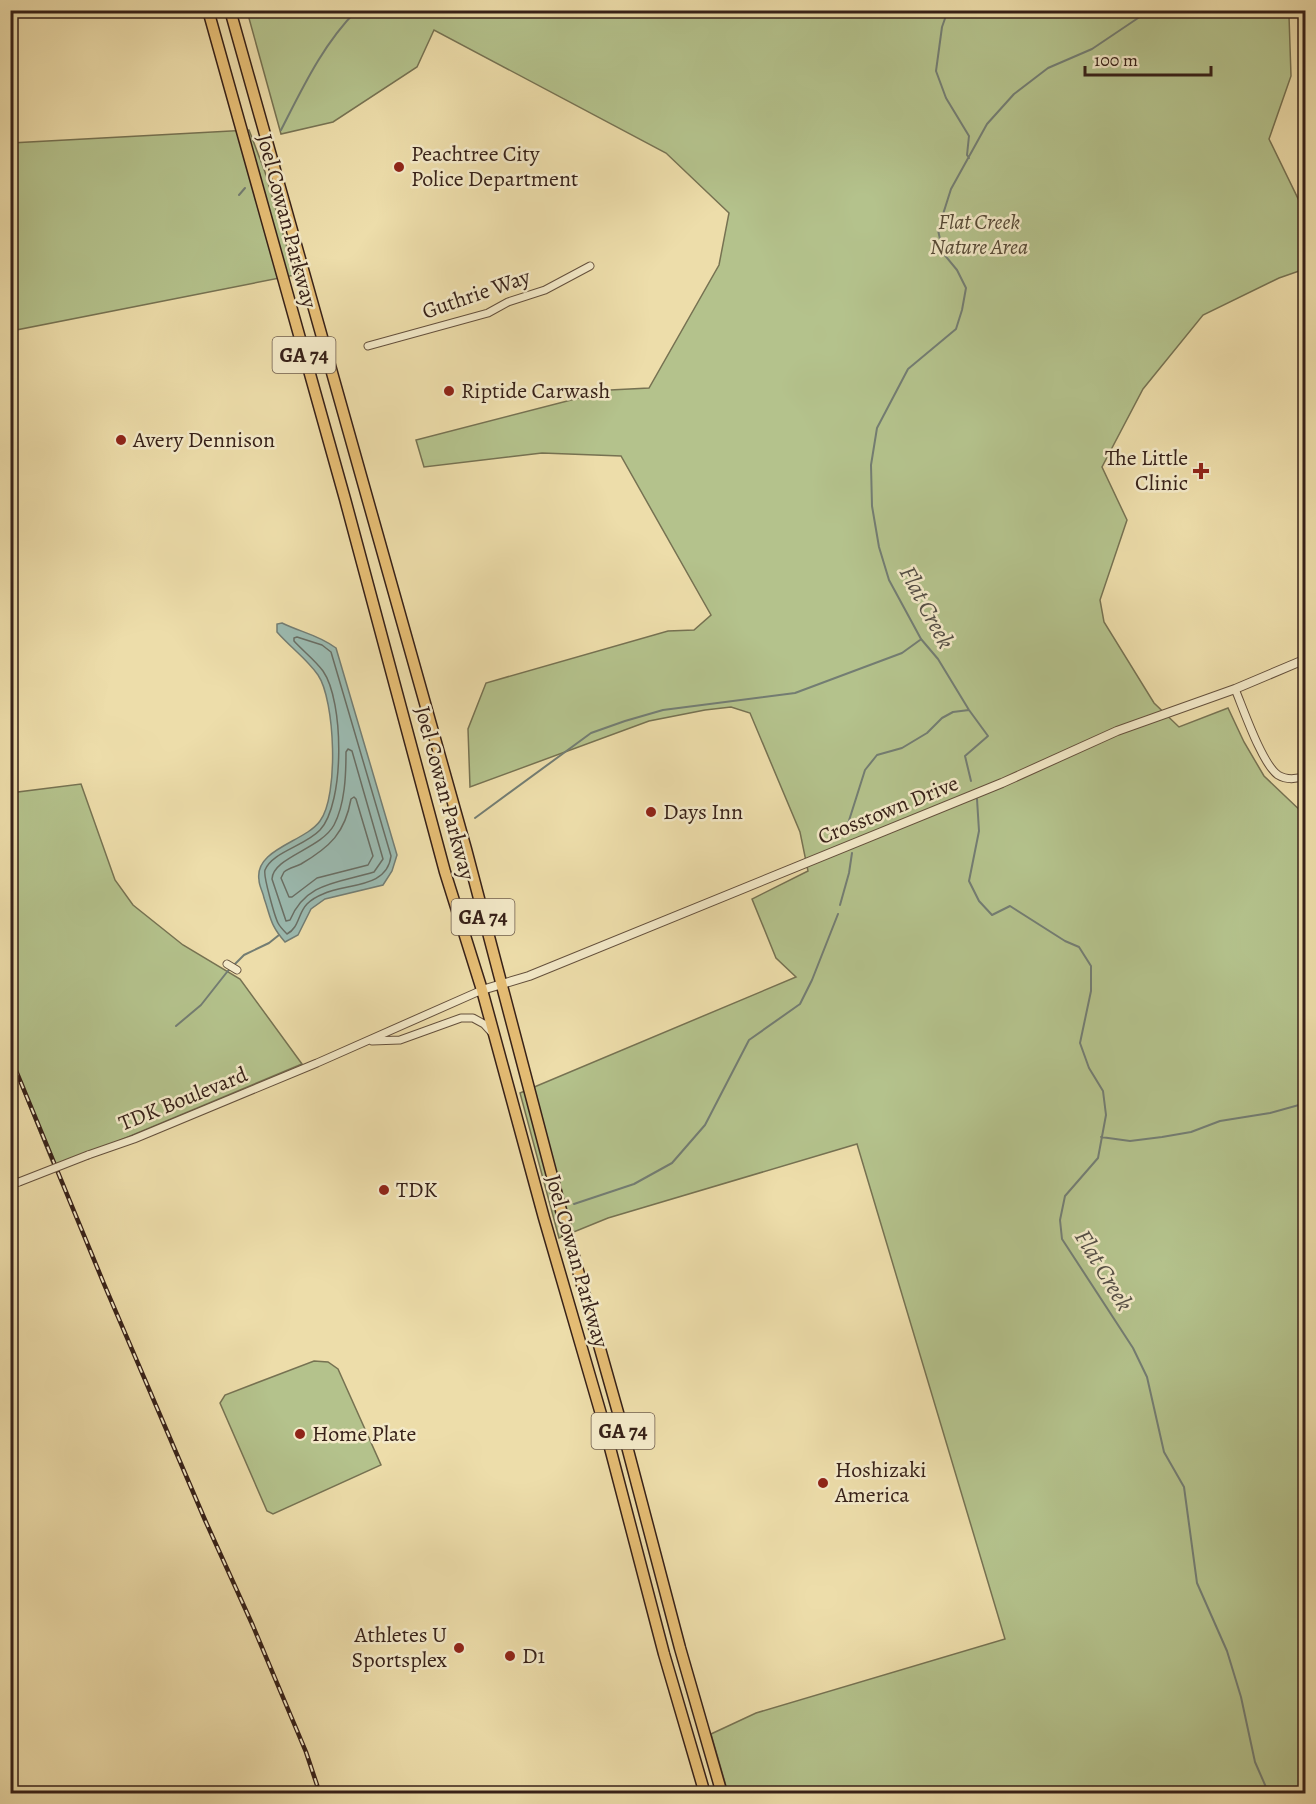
<svg xmlns="http://www.w3.org/2000/svg" width="1316" height="1804" viewBox="0 0 1316 1804" font-family="Alegreya,serif">
<style>
.green{fill:#b4c28c;stroke:#767252;stroke-width:1.5}
.water{fill:#9bbab0;stroke:#737d73;stroke-width:1.5}
.lines{fill:none;stroke-linecap:round;stroke-linejoin:round}
.shore{stroke:#696e64;stroke-width:1.5}
.stream{stroke:#737d73;stroke-width:2}
.minor-casing{stroke:#64503c;stroke-width:9}
.tertiary-casing{stroke:#64503c;stroke-width:10}
.primary-casing{stroke:#372118;stroke-width:13}
.minor{stroke:#f3e9c8;stroke-width:7}
.tertiary{stroke:#f3e9c8;stroke-width:8}
.primary{stroke:#e6be75;stroke-width:10}
.rail-casing{stroke:#372118;stroke-width:4.5}
.rail{stroke:#f3e9c8;stroke-width:2;stroke-dasharray:7;stroke-linecap:butt}
.minor-bridge-casing{stroke:#64503c;stroke-width:9;stroke-linecap:butt}
.minor-bridge{stroke:#f3e9c8;stroke-width:7}
.poi-dot{fill:#8f2418;stroke:#f3e9c8;stroke-width:2}
.labels{text-anchor:middle;dominant-baseline:central;stroke-width:5;stroke-linejoin:round;paint-order:stroke}
.shield{fill:#f3e9c8;stroke:#6f5d4d;stroke-width:1.5}
.shield-label{font-size:21px;font-weight:bold;fill:#372118}
.poi-label{font-size:22px;fill:#372118;stroke:#f3e9c8;text-anchor:start}
.street-label{font-size:22px;fill:#372118;stroke:#f3e9c8}
.park-label{font-size:22px;font-style:italic;fill:#564935;stroke:#f3e9c8}
.water-label{font-size:24px;font-style:italic;fill:#554f46;stroke:#f3e9c8}
</style>
<rect width="100%" height="100%" fill="#edddaa"/>
<filter id="stains"><feTurbulence type="fractalNoise" baseFrequency=".00333" numOctaves="4"/><feColorMatrix values="0 0 0 0 .2 0 0 0 0 .09 0 0 0 0 .02 0 0 0 .5 -.17"/></filter>
<radialGradient id="worn" r=".72"><stop offset=".6" stop-color="#630" stop-opacity="0"/><stop offset="1" stop-color="#630" stop-opacity=".3"/></radialGradient>
<path class="green" d="M 1285,10 L 1289,16 L 1291,76 L 1269,139 L 1305,213 L 1305,269 L 1279,278 L 1203,315 L 1143,389 L 1102,467 L 1127,520 L 1100,600 L 1104,622 L 1154,703 L 1179,727 L 1228,708 L 1244,742 L 1264,776 L 1305,815 L 1305,1793 L 728,1793 L 711,1734 L 756,1713 L 1005,1639 L 857,1144 L 608,1218 L 559,1238 L 520,1093 L 796,977 L 776,958 L 752,899 L 808,871 L 800,832 L 750,713 L 731,707 L 705,710 L 649,721 L 470,787 L 468,729 L 486,683 L 668,631 L 694,630 L 711,615 L 621,456 L 542,453 L 424,467 L 416,440 L 610,390 L 649,388 L 719,265 L 729,213 L 666,153 L 434,30 L 417,67 L 333,122 L 281,134 L 247,11 Z
M 249,130 L 265,172 L 295,275 L 11,331 L 11,143 Z
M 81,784 L 115,880 L 133,905 L 183,945 L 240,979 L 302,1064 L 54,1168 L 11,1061 L 10,793 Z
M 314,1361 L 328,1362 L 338,1369 L 381,1465 L 273,1514 L 267,1511 L 220,1403 L 225,1395 Z"/>
<path class="water" d="M 282,623 C 300,632 319,635 336,648 L 397,855 L 392,871 L 383,885 L 325,899 L 311,909 L 298,935 L 285,942 C 270,925 271,918 264,898 C 263,892 259,886 259,880 C 254,849 305,842 320,821 C 339,796 335,700 318,675 C 307,659 290,647 277,632 L 277,624 Z"/>
<g class="lines">
<path class="shore" d="M 297,637 L 322,645 L 331,652 L 391,856 C 387,889 346,883 323,894 C 318,896 311,900 307,904 C 298,913 299,928 287,934 C 284,931 280,927 278,923 C 275,917 263,876 265,870 C 272,852 305,846 320,830 C 345,803 344,701 323,671 C 315,660 303,651 294,641 L 294,638 Z
M 348,749 L 352,751 L 383,859 L 374,872 C 338,883 306,882 290,920 L 286,921 L 272,879 C 273,857 321,849 334,825 C 345,804 346,775 346,752 Z
M 354,797 L 356,799 L 373,856 L 368,865 L 317,878 L 292,897 L 289,897 L 281,878 L 284,872 C 289,868 295,867 301,864 C 330,847 345,833 351,799 Z"/>
<path class="stream" d="M 948,10 L 942,27 L 936,71 L 946,98 L 969,136 L 967,155 L 969,158
M 281,130 C 303,87 323,44 357,10
M 239,195 L 245,188
M 971,781 L 965,756 L 988,736 L 969,710 L 938,659 L 921,639 L 889,580 L 879,547 L 872,506 L 871,465 L 877,428 L 908,369 L 956,329 L 962,310 L 966,288 L 957,270 L 943,253 L 938,230 L 951,189 L 987,124 L 1014,94 L 1048,68 L 1092,49 L 1150,10
M 977,799 L 979,831 L 969,881 L 979,901 L 992,915 L 1010,906 L 1065,941 L 1079,947 L 1091,966 L 1091,991 L 1080,1043 L 1089,1068 L 1103,1091 L 1106,1115 L 1098,1158 L 1065,1196 L 1060,1220 L 1062,1239 L 1133,1348 L 1147,1377 L 1164,1452 L 1184,1487 L 1197,1583 L 1227,1651 L 1241,1697 L 1255,1762 L 1269,1794
M 475,818 L 591,733 L 625,721 L 663,710 L 795,693 L 902,653 L 920,640
M 846,830 L 865,770 L 877,755 L 902,748 L 927,733 L 942,718 L 953,712 L 969,710
M 840,905 L 849,873 L 852,853
M 176,1026 L 201,1005 L 227,972 L 244,955 L 269,943 L 279,935
M 1101,1137 L 1130,1141 L 1162,1137 L 1191,1132 L 1220,1121 L 1270,1113 L 1306,1103
M 574,1204 L 634,1184 L 672,1163 L 705,1125 L 749,1040 L 800,1004 L 812,980 L 838,914"/>
<defs>
<path id="minor" d="M 368,346 L 488,313 L 508,302 L 545,290 L 590,266
M 1235,689 C 1243,708 1262,764 1278,775 C 1286,780 1297,779 1306,776
M 227,964 L 237,970
M 372,1041 L 400,1040 L 461,1018 L 473,1018 L 484,1024 L 493,1034
M 88,1155 L 134,1139 L 317,1063 L 482,990
M 10,1185 L 19,1182"/>
<path id="tertiary" d="M 482,990 L 529,976 L 1002,783 L 1117,731 L 1235,689 L 1306,659"/>
<path id="primary" d="M 208,10 L 345,499 L 445,872 L 482,990 L 544,1218 L 603,1421 L 664,1654 L 705,1794
M 230,10 L 466,849 L 562,1214 L 619,1416 L 680,1648 L 722,1794"/>
</defs>
<use href="#minor" class="minor-casing"/>
<use href="#tertiary" class="tertiary-casing"/>
<use href="#primary" class="primary-casing"/>
<use href="#minor" class="minor"/>
<use href="#tertiary" class="tertiary"/>
<use href="#primary" class="primary"/>
<defs>
<path id="rail" d="M 10,1056 L 104,1284 L 205,1520 L 253,1626 L 306,1752 L 320,1794"/>
</defs>
<use href="#rail" class="rail-casing"/>
<use href="#rail" class="rail"/>
<defs>
<path id="minor-bridge" d="M 19,1182 L 88,1155"/>
</defs>
<use href="#minor-bridge" class="minor-bridge-casing"/>
<use href="#minor-bridge" class="minor-bridge"/>
</g>
<g class="poi-dot">
<circle cx="399" cy="167" r="6"/>
<circle cx="449" cy="391" r="6"/>
<circle cx="121" cy="440" r="6"/>
<path d="M1198 462h6v6h6v6h-6v6h-6v-6h-6v-6h6z"/>
<circle cx="651" cy="812" r="6"/>
<circle cx="384" cy="1190" r="6"/>
<circle cx="300" cy="1434" r="6"/>
<circle cx="823" cy="1483" r="6"/>
<circle cx="459" cy="1648" r="6"/>
<circle cx="510" cy="1656" r="6"/>
</g>
<g class="labels">
<g class="shield">
<rect x="272.5" y="337" width="63" height="36" rx="4.5"/>
<rect x="451.5" y="899" width="63" height="36" rx="4.5"/>
<rect x="591.5" y="1413" width="63" height="36" rx="4.5"/>
</g>
<g class="shield-label">
<text x="304" y="355">GA 74</text>
<text x="483" y="917">GA 74</text>
<text x="623" y="1431">GA 74</text>
</g>
<g class="poi-label">
<text x="411" y="154">Peachtree City<tspan x="411" dy="25">Police Department</tspan></text>
<text x="461" y="391">Riptide Carwash</text>
<text x="133" y="440">Avery Dennison</text>
<text x="1188" y="458" text-anchor="end">The Little<tspan x="1188" dy="25">Clinic</tspan></text>
<text x="663" y="812">Days Inn</text>
<text x="396" y="1190">TDK</text>
<text x="312" y="1434">Home Plate</text>
<text x="835" y="1470">Hoshizaki<tspan x="835" dy="25">America</tspan></text>
<text x="447" y="1635" text-anchor="end">Athletes U<tspan x="447" dy="25">Sportsplex</tspan></text>
<text x="522" y="1656">D1</text>
</g>
<g class="street-label">
<text transform="translate(287 221) rotate(75)">Joel Cowan Parkway</text>
<text transform="translate(476 294) rotate(-19)">Guthrie Way</text>
<text transform="translate(445 793) rotate(75)">Joel Cowan Parkway</text>
<text transform="translate(888 810) rotate(-22)">Crosstown Drive</text>
<text transform="translate(183 1099) rotate(-22)">TDK Boulevard</text>
<text transform="translate(577 1261) rotate(74)">Joel Cowan Parkway</text>
</g>
<g class="park-label">
<text x="979" y="222">Flat Creek<tspan x="979" dy="25">Nature Area</tspan></text>
</g>
<g class="water-label">
<text transform="translate(927 607) rotate(62)">Flat Creek</text>
<text transform="translate(1104 1270) rotate(59)">Flat Creek</text>
</g>
</g>
<rect width="1316" height="1804" fill="none" stroke="#edddaa" stroke-width="36"/>
<rect x="12" y="12" width="1292" height="1780" fill="none" stroke="#372118" stroke-width="3"/>
<rect x="18" y="18" width="1280" height="1768" fill="none" stroke="#372118" stroke-width="1.5"/>
<path d="M1085 66v9h126v-9" fill="none" stroke="#372118" stroke-width="3"/>
<text x="1094" y="66" font-size="18" fill="#372118" stroke="#f3e9c8" stroke-width="4.5" paint-order="stroke">100 m</text>
<rect width="100%" height="100%" filter="url(#stains)"/>
<rect width="100%" height="100%" fill="url(#worn)"/>
</svg>
